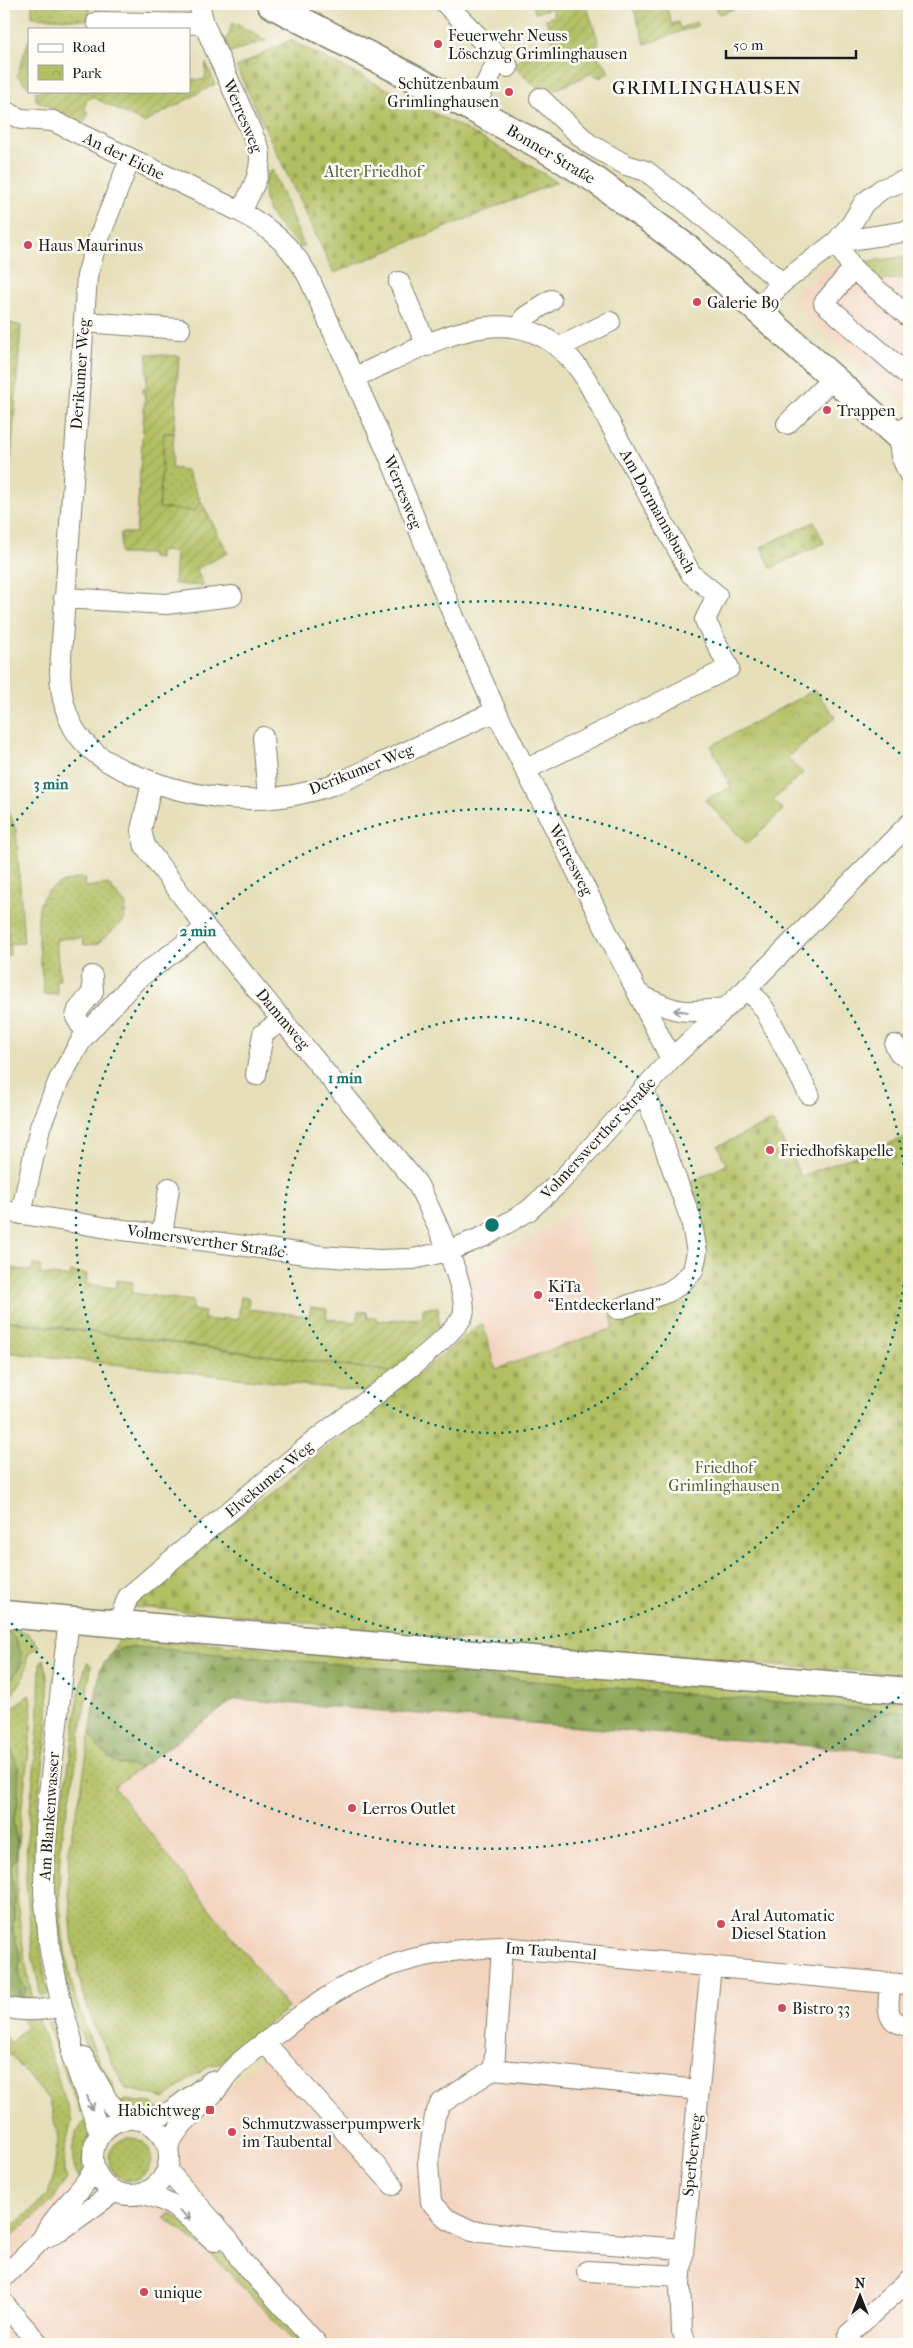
<svg xmlns="http://www.w3.org/2000/svg" width="913" height="2348" viewBox="0 0 913 2348" font-family="'IM FELL French Canon',serif">
<style>
.built{fill:#f3d4bf}
.grass{fill:url(#grass-dots);stroke:#676e40}
.forest{fill:url(#forest-firs);stroke:#54613a}
.cemetery{fill:url(#cemetery-stones);stroke:#676e40}
.park{fill:url(#park-crowns);stroke:#676e40}
.garden{fill:url(#garden-furrows);stroke:#676e40}
.lines{fill:none;stroke-linecap:round;stroke-linejoin:round}
.minor-casing{stroke:#817e6b;stroke-width:22}
.major-casing{stroke:#817e6b;stroke-width:29}
.minor{stroke:#fff;stroke-width:20}
.major{stroke:#fff;stroke-width:26}
.oneway{stroke:#999}
.ring{fill:none;stroke:#0f766e;stroke-width:2.5;stroke-dasharray:2.5 5}
.poi-dot{fill:#d1495b;stroke:#fdfcf7;stroke-width:2}
.labels{text-anchor:middle;dominant-baseline:central;stroke-width:5;stroke-linejoin:round;paint-order:stroke}
.poi-label{font-size:16px;fill:#1c1c1c;stroke:#fdfcf7;text-anchor:start}
.street-label{font-size:16px;fill:#1c1c1c;stroke:#fdfcf7}
.park-label{font-size:16px;fill:#585e38;stroke:#fdfcf7}
.quarter-label{font-size:19px;letter-spacing:1px;fill:#1c1c1c;stroke:#fdfcf7}
.centre{fill:#0f766e;stroke:#fdfcf7;stroke-width:2.5}
.ring-label{font-size:15px;text-anchor:middle;font-weight:bold;fill:#0f766e;stroke:#fdfcf7;stroke-width:5;stroke-linejoin:round;paint-order:stroke}
</style>
<defs>
<pattern id="grass-dots" width="8" height="8" patternUnits="userSpaceOnUse" patternTransform="scale(1.25)"><rect width="8" height="8" fill="#b2c063"/><path d="M2 2h.1M6 6h.1" fill="none" stroke="#98a455" stroke-width="1.8" stroke-linecap="round"/></pattern>
<pattern id="forest-firs" width="22" height="20" patternUnits="userSpaceOnUse" patternTransform="scale(1.25)"><rect width="22" height="20" fill="#8da659"/><path d="M5 1l3.5 6h-7zM16 11l3.5 6h-7z" fill="#728649"/></pattern>
<pattern id="cemetery-stones" width="16" height="16" patternUnits="userSpaceOnUse" patternTransform="scale(1.25)"><rect width="16" height="16" fill="#b2c063"/><path d="M2 7V4a2 2 0 0 1 4 0v3zM10 15v-3a2 2 0 0 1 4 0v3z" fill="#98a455"/></pattern>
<pattern id="park-crowns" width="20" height="18" patternUnits="userSpaceOnUse" patternTransform="scale(1.25)"><rect width="20" height="18" fill="#b2c063"/><path d="M2 6a3 3 0 1 1 6 0M12 15a3 3 0 1 1 6 0" fill="none" stroke="#98a455"/></pattern>
<pattern id="garden-furrows" width="10" height="10" patternUnits="userSpaceOnUse" patternTransform="scale(1.25)"><rect width="10" height="10" fill="#b2c063"/><path d="M-1 1l2-2M0 10L10 0M9 11l2-2" fill="none" stroke="#98a455"/></pattern>
</defs>
<rect width="100%" height="100%" fill="#fdfcf7"/>
<filter id="ink" filterUnits="userSpaceOnUse"><feTurbulence type="fractalNoise" baseFrequency=".02" numOctaves="2"/><feDisplacementMap in="SourceGraphic" scale="10" xChannelSelector="R" yChannelSelector="G"/><feConvolveMatrix kernelMatrix="1 2 1 2 8 2 1 2 1" color-interpolation-filters="sRGB"/></filter>
<filter id="wash" filterUnits="userSpaceOnUse"><feTurbulence type="fractalNoise" baseFrequency=".0096" numOctaves="4" result="noise"/><feDisplacementMap in="SourceGraphic" scale="20" xChannelSelector="R" yChannelSelector="G"/><feGaussianBlur stdDeviation="1.12" result="paint"/><feColorMatrix in="noise" values="0 0 0 0 0 0 0 0 0 0 0 0 0 0 0 0 0 1.4 0 .05"/><feComposite in="paint" operator="in"/></filter>
<g filter="url(#wash)">
<rect width="100%" height="100%" fill="#e6dfba"/>
<path class="built" d="M 909,256 L 909,407 L 793,306 L 790,300 L 794,294 L 829,266 Z
M 574,1207 L 614,1328 L 496,1369 L 465,1273 L 549,1227 Z
M 235,1699 L 909,1754 L 909,2344 L 4,2344 L 4,2243 L 79,2178 L 113,2203 L 145,2203 L 179,2169 L 180,2131 L 302,2025 L 114,1787 Z"/>
<path class="grass" d="M 32,4 L 90,4 L 88,20 L 32,17 Z
M 532,4 L 562,4 L 535,13 Z
M 233,22 L 267,40 L 228,53 L 225,45 Z
M 272,170 L 304,246 L 301,248 C 282,228 260,214 265,183 C 266,177 267,172 272,170 Z
M 909,256 L 909,277 L 881,281 L 863,262 Z
M 164,433 L 174,433 L 171,468 L 186,470 L 201,501 L 195,511 L 159,509 Z
M 4,808 L 12,819 L 16,830 L 24,943 L 10,944 L 10,955 L 4,956 L 4,944 L 9,944 L 4,858 Z
M 84,877 L 85,887 L 108,884 L 126,905 L 124,921 L 97,944 L 84,945 L 83,938 L 66,938 L 56,940 L 60,980 L 56,980 L 58,994 L 44,995 C 43,975 33,918 41,901 C 48,885 69,880 84,877 Z
M 4,1320 L 24,1324 L 393,1372 L 365,1392 L 4,1352 Z
M 5,1628 L 28,1633 L 39,1646 C 22,1655 29,1661 24,1676 C 20,1686 12,1694 4,1701 L 4,1686 L 19,1670 L 17,1641 Z
M 137,1637 L 909,1702 L 909,1713 L 135,1647 L 123,1648 L 111,1654 L 120,1638 Z
M 44,1659 C 56,1712 40,1770 36,1823 C 31,1882 38,1937 48,1995 L 41,1997 L 33,1959 L 26,1881 L 27,1840 L 38,1731 L 40,1664 Z
M 87,1663 L 91,1665 L 90,1674 C 83,1714 78,1754 71,1794 C 68,1810 62,1826 61,1842 C 54,1927 70,2012 113,2086 L 114,2090 L 110,2093 C 62,2014 45,1918 55,1826 C 56,1819 60,1812 61,1804 C 66,1787 68,1769 71,1752 C 76,1722 77,1691 87,1663 Z
M 29,1695 C 36,1705 27,1766 25,1781 C 20,1822 14,1866 18,1907 C 21,1940 27,1973 34,2005 L 4,1998 L 20,1999 L 19,1968 L 21,1959 L 13,1931 L 15,1898 L 11,1879 L 11,1867 L 16,1857 L 17,1843 L 13,1822 L 18,1803 L 10,1747 L 4,1746 L 4,1715 Z
M 90,1732 C 104,1758 113,1764 141,1767 L 114,1787 L 288,2008 L 218,2064 L 208,2066 L 164,2099 L 151,2094 L 126,2089 L 94,2027 L 81,1985 L 72,1936 L 68,1878 L 69,1845 L 81,1791 Z
M 20,2016 L 38,2018 L 72,2121 L 64,2150 L 64,2170 L 67,2179 L 51,2202 L 4,2243 L 4,2235 L 48,2194 L 53,2179 L 58,2138 L 50,2101 L 4,2047 L 4,2035 L 10,2043 L 27,2026 Z
M 52,2021 L 56,2022 L 86,2108 L 81,2113 L 58,2055 L 48,2023 Z
M 125,2100 L 150,2103 L 159,2110 C 145,2117 132,2111 120,2103 Z
M 89,2116 L 91,2131 L 84,2153 L 83,2171 L 79,2178 C 67,2156 72,2134 89,2116 Z
M109 2159a21 21 0 1 1 42 0a21 21 0 1 1-42 0Z
M 171,2213 L 211,2244 L 237,2269 L 306,2344 L 296,2344 L 215,2258 L 164,2217 Z"/>
<path class="forest" d="M 4,1628 C 16,1637 27,1656 18,1671 C 14,1677 8,1682 4,1686 Z
M 135,1647 L 909,1713 L 909,1754 L 235,1699 L 141,1767 L 118,1764 L 98,1747 L 90,1732 L 100,1669 L 111,1654 L 123,1648 Z
M 4,1746 L 10,1747 L 19,1769 L 18,1803 L 13,1822 L 17,1843 L 16,1857 L 11,1867 L 15,1898 L 13,1931 L 21,1959 L 19,1968 L 21,1982 L 26,1989 L 25,1995 L 20,1999 L 4,1998 Z"/>
<path class="cemetery" d="M 290,40 C 378,86 474,129 557,182 L 334,273 L 236,67 Z
M 814,522 L 824,543 L 771,568 L 761,547 Z
M 772,1121 L 801,1176 L 909,1136 L 909,1675 L 407,1636 L 281,1619 L 134,1607 L 135,1600 L 482,1323 L 496,1369 L 614,1328 L 611,1316 L 680,1291 L 704,1245 L 700,1212 L 690,1182 L 726,1165 L 718,1146 Z"/>
<path class="park" d="M 814,690 L 836,717 L 787,757 L 803,773 L 773,800 L 783,810 L 747,844 L 705,800 L 731,787 L 711,746 Z"/>
<path class="garden" d="M 562,4 L 586,4 L 599,43 L 596,49 L 600,61 L 605,64 L 609,73 L 600,78 L 592,73 L 544,95 L 513,65 L 520,59 L 545,51 L 546,55 L 556,51 L 546,19 L 554,16 L 551,7 Z
M 632,4 L 668,4 L 669,8 L 667,9 L 673,27 L 674,23 L 678,22 L 680,28 L 697,22 L 699,25 L 645,44 Z
M 715,4 L 750,4 L 719,14 Z
M 29,39 L 28,87 L 17,76 Z
M 206,63 L 215,84 L 144,123 L 93,97 L 86,100 L 85,111 L 89,113 L 83,124 L 36,100 L 36,91 L 189,91 L 189,70 L 190,79 L 205,80 Z
M 4,321 L 21,326 L 11,459 L 4,459 Z
M 148,354 L 179,356 L 174,433 L 164,433 L 159,508 L 195,511 L 201,501 L 228,553 L 196,569 L 204,586 L 174,584 L 176,552 L 159,551 L 159,559 L 151,558 L 151,554 L 120,554 L 121,533 L 136,533 L 145,395 L 143,394 L 143,389 L 146,389 Z
M 33,1265 L 41,1266 L 40,1274 L 70,1277 L 71,1272 L 87,1274 L 86,1284 L 116,1288 L 117,1280 L 133,1282 L 132,1293 L 193,1301 L 192,1310 L 205,1312 L 204,1319 L 222,1321 L 222,1318 L 238,1320 L 241,1297 L 249,1298 L 248,1309 L 309,1316 L 311,1307 L 327,1309 L 326,1319 L 356,1322 L 358,1311 L 367,1312 L 368,1318 L 376,1317 L 377,1321 L 423,1318 L 423,1308 L 438,1307 L 440,1335 L 393,1372 L 4,1320 L 4,1267 L 32,1271 Z"/>
</g>
<g filter="url(#ink)">
<g class="lines">
<defs>
<path id="minor" d="M 199,4 L 204,24 L 259,149 C 264,172 250,192 241,212
M 446,4 L 508,67
M 97,22 L 204,24
M 540,98 L 589,144 L 626,165 L 646,171 L 691,206 L 782,283
M 473,109 L 499,58
M 4,111 L 21,119 L 53,121 L 241,212 C 271,229 293,247 309,278 L 394,467 L 454,617 L 496,711 L 671,1059
M 130,159 L 95,248 L 87,276 L 60,671 C 61,723 82,753 130,773 C 186,797 248,807 308,792 C 335,786 360,773 386,761 C 423,744 460,727 496,711
M 836,242 L 853,269 L 909,317
M 836,242 L 909,231
M 853,269 L 824,303 L 909,376
M 399,282 L 427,346
M 758,309 L 782,283 L 836,242 L 852,223 L 864,203 L 882,189 L 909,179
M 84,322 L 180,329
M 521,328 L 525,317 L 551,300
M 560,349 L 566,344 L 610,322
M 353,378 C 434,343 522,281 586,379 L 691,574 L 717,595 L 705,620 L 729,668 L 525,770
M 787,424 L 834,377
M 909,425 L 898,436 L 901,456 L 909,474
M 64,598 L 166,604 L 232,596
M 263,737 L 268,798
M 745,990 L 756,998 L 765,1010 L 809,1094
M 639,994 C 675,1013 685,1014 726,1008
M 89,1031 L 80,1024 L 76,1017 L 78,1010 L 93,992 L 92,976
M 895,1045 L 900,1054 L 909,1057
M 256,1075 L 263,1034 L 283,1019
M 4,1211 L 108,1228 L 321,1256 L 379,1260 L 413,1259 L 448,1251 L 485,1236 L 528,1211 L 560,1182 L 671,1059 L 745,990 L 909,824
M 21,1214 L 40,1127 L 59,1080 L 82,1039 L 136,980 L 206,928
M 162,1235 L 169,1188
M 618,1309 L 668,1292 L 679,1285 L 693,1271 L 697,1252 L 691,1220 L 644,1090
M 69,1619 L 45,1829 L 44,1893 L 50,1951 L 62,2006 L 72,2040 L 72,2056 L 100,2134
M 118,1624 L 128,1597 C 193,1542 257,1487 323,1434 C 348,1415 455,1338 463,1315 C 471,1295 428,1202 416,1182 L 206,928 L 145,846 L 141,830 L 152,783
M 502,1947 L 494,2069 L 699,2090
M 890,1984 C 889,2005 882,2022 909,2026
M 4,2007 C 25,2012 41,2011 62,2006
M 265,2043 L 393,2185
M 84,2058 L 108,2101 L 125,2119
M 494,2069 L 440,2104 L 435,2116 L 428,2164 L 431,2202 L 447,2219 L 472,2231 L 553,2240 L 683,2249
M93 2157a38 38 0 1 1 76 0a38 38 0 1 1-76 0Z
M 146,2122 L 171,2111 L 212,2081
M 168,2148 C 177,2123 200,2110 216,2090 C 220,2086 223,2080 227,2075 C 242,2057 265,2043 283,2029 C 354,1972 411,1950 502,1947 L 909,1985
M 167,2170 L 229,2240 L 240,2259 L 317,2344
M 142,2194 C 172,2199 193,2221 214,2241
M 43,2237 C 56,2212 80,2194 94,2170
M 587,2271 L 681,2276
M 4,2277 L 42,2239 L 60,2231 L 114,2192
M 4,2304 L 39,2344
M 686,2344 L 682,2332 L 680,2284 L 711,1966
M 852,2344 L 849,2334 L 909,2280"/>
<path id="major" d="M 270,4 L 473,109 L 542,147 L 597,181 L 690,250 L 909,446
M 4,1614 L 909,1691"/>
</defs>
<use href="#minor" class="minor-casing"/>
<use href="#major" class="major-casing"/>
<use href="#minor" class="minor"/>
<use href="#major" class="major"/>
</g>
<defs><path id="oneway-shaft" d="M-6 0H5M1.5-3L5.5 0L1.5 3" fill="none" stroke-width="1.6" stroke-linecap="round" stroke-linejoin="round" transform="scale(1.25)"/></defs>
<g class="oneway">
<use href="#oneway-shaft" transform="translate(681 1011) rotate(-173)"/>
<use href="#oneway-shaft" transform="translate(90 2103) rotate(68)"/>
<use href="#oneway-shaft" transform="translate(185 2215) rotate(40)"/>
</g>
</g>
<g class="ring">
<circle cx="492" cy="1225" r="208"/>
<circle cx="492" cy="1225" r="416"/>
<path d="M905 1692A624 624 0 0 1 7 1618M7 832A624 624 0 0 1 905 758"/>
</g>
<g class="poi-dot">
<circle cx="438" cy="44" r="5"/>
<circle cx="509" cy="92" r="5"/>
<circle cx="28" cy="245" r="5"/>
<circle cx="697" cy="302" r="5"/>
<circle cx="827" cy="410" r="5"/>
<circle cx="770" cy="1150" r="5"/>
<circle cx="538" cy="1295" r="5"/>
<circle cx="352" cy="1808" r="5"/>
<circle cx="721" cy="1924" r="5"/>
<circle cx="782" cy="2008" r="5"/>
<rect x="205" y="2105" width="10" height="10" rx="2.5"/>
<circle cx="232" cy="2132" r="5"/>
<circle cx="144" cy="2292" r="5"/>
</g>
<g class="labels">
<g class="poi-label">
<text x="448" y="35">Feuerwehr Neuss<tspan x="448" dy="18">Löschzug Grimlinghausen</tspan></text>
<text x="499" y="83" text-anchor="end">Schützenbaum<tspan x="499" dy="18">Grimlinghausen</tspan></text>
<text x="38" y="245">Haus Maurinus</text>
<text x="707" y="302">Galerie B9</text>
<text x="837" y="410">Trappen</text>
<text x="780" y="1150">Friedhofskapelle</text>
<text x="548" y="1286">KiTa<tspan x="548" dy="18">“Entdeckerland”</tspan></text>
<text x="362" y="1808">Lerros Outlet</text>
<text x="731" y="1915">Aral Automatic<tspan x="731" dy="18">Diesel Station</tspan></text>
<text x="792" y="2008">Bistro 33</text>
<text x="200" y="2110" text-anchor="end">Habichtweg</text>
<text x="242" y="2123">Schmutzwasserpumpwerk<tspan x="242" dy="18">im Taubental</tspan></text>
<text x="154" y="2292">unique</text>
</g>
<g class="street-label">
<text transform="translate(243 116) rotate(67)">Werresweg</text>
<text transform="translate(551 154) rotate(31)">Bonner Straße</text>
<text transform="translate(124 156) rotate(26)">An der Eiche</text>
<text transform="translate(80 374) rotate(-86)">Derikumer Weg</text>
<text transform="translate(403 492) rotate(68)">Werresweg</text>
<text transform="translate(658 511) rotate(61)">Am Dormannsbusch</text>
<text transform="translate(361 769) rotate(-22)">Derikumer Weg</text>
<text transform="translate(571 860) rotate(63)">Werresweg</text>
<text transform="translate(283 1019) rotate(50)">Dammweg</text>
<text transform="translate(598 1138) rotate(-47)">Volmerswerther Straße</text>
<text transform="translate(206 1241) rotate(8)">Volmerswerther Straße</text>
<text transform="translate(269 1479) rotate(-40)">Elvekumer Weg</text>
<text transform="translate(49 1816) rotate(-86)">Am Blankenwasser</text>
<text transform="translate(551 1951) rotate(4)">Im Taubental</text>
<text transform="translate(692 2155) rotate(-84)">Sperberweg</text>
</g>
<g class="park-label">
<text x="373" y="171">Alter Friedhof</text>
<text x="724" y="1467">Friedhof<tspan x="724" dy="18">Grimlinghausen</tspan></text>
</g>
<g class="quarter-label">
<text x="707" y="88">GRIMLINGHAUSEN</text>
</g>
</g>
<circle cx="492" cy="1225" r="8" class="centre"/>
<g class="ring-label">
<text x="51" y="789">3 min</text>
<text x="198" y="936">2 min</text>
<text x="345" y="1083">1 min</text>
</g>
<rect width="913" height="2348" fill="none" stroke="#fdfcf7" stroke-width="20"/>
<rect x="28" y="28" width="162" height="65" fill="#fdfcf7" stroke="#a3a29f"/>
<rect x="38" y="44" width="25" height="8" fill="#ffffff" stroke="#a3a29f"/>
<text x="72" y="52" font-size="15" fill="#1c1c1c">Road</text>
<rect x="38" y="65" width="25" height="15" fill="url(#park-crowns)" stroke="#a3a29f"/>
<text x="72" y="78" font-size="15" fill="#1c1c1c">Park</text>
<g transform="translate(860 2296)" stroke="#fdfcf7" stroke-width="4" paint-order="stroke">
<path d="M0-4L9 19L0 12L-9 19Z" fill="#1c1c1c"/>
<text y="-8" font-size="14" font-weight="bold" text-anchor="middle" fill="#1c1c1c">N</text>
</g>
<path d="M726 50v8h130v-8" fill="none" stroke="#1c1c1c" stroke-width="2.5"/>
<text x="733" y="50" font-size="15" fill="#1c1c1c" stroke="#fdfcf7" stroke-width="4" paint-order="stroke">50 m</text>
</svg>
